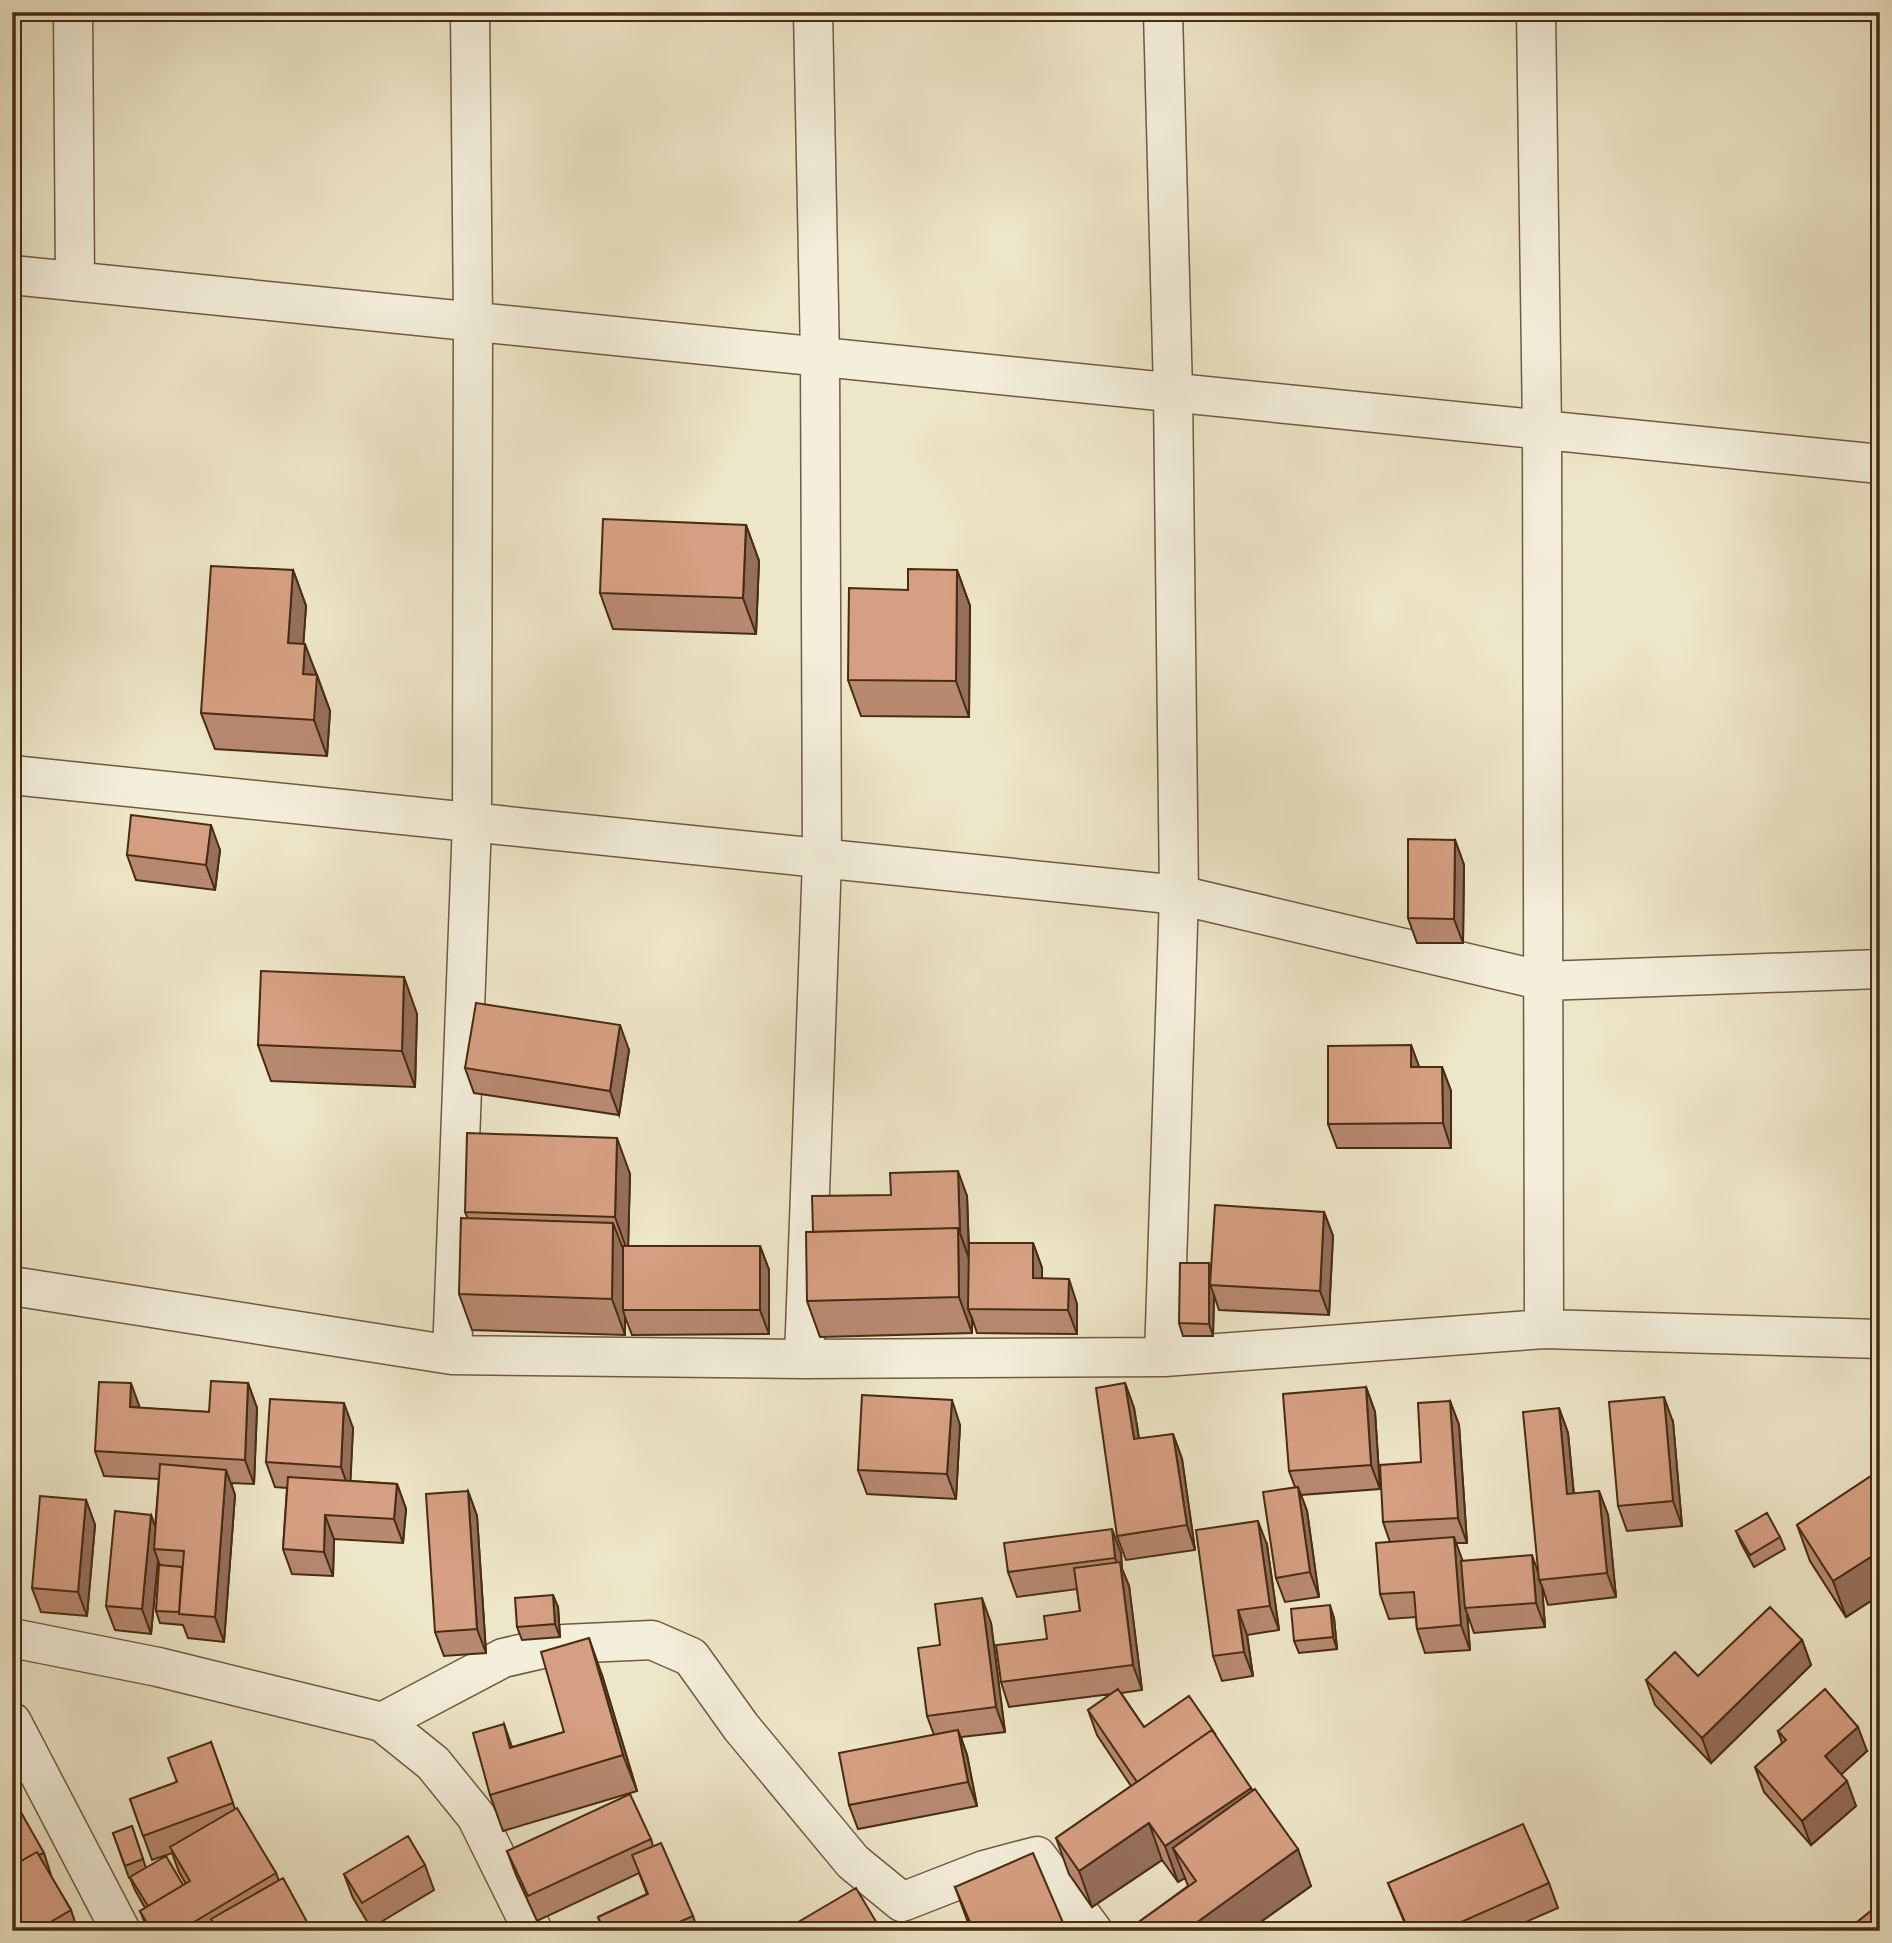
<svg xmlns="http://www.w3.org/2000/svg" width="1892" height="1943" viewBox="0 0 1892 1943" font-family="'Libre Caslon Text',serif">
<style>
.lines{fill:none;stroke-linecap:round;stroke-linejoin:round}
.minor-casing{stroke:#705b3d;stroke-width:41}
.minor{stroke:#f4efdb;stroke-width:38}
.wall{fill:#b88971;stroke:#462d0f;stroke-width:2}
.shaded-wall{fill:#966f5c;stroke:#462d0f;stroke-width:2}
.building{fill:#d69f83;stroke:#462d0f;stroke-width:2}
</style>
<rect width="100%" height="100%" fill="#eee6c8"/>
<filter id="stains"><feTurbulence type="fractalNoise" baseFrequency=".00286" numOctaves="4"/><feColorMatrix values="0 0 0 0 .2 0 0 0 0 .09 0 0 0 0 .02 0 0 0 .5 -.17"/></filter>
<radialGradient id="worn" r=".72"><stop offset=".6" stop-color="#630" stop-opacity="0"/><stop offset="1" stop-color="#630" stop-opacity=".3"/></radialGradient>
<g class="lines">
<defs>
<path id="minor" d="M 73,12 L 75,281
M 1163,12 L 1173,392 L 1179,895 L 1164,1357
M 1536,12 L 1542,429 L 1544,1329
M 12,275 L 1880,464
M 12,775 L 1179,895 L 1544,981 L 1880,969
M 12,1286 L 452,1355 L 804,1359 L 1164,1357 L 1544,1329 L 1880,1339
M 452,1355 L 472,822 L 473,321 L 470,12
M 804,1359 L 822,859 L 820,356 L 813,12
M 12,1638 L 158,1667 L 382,1722 L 433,1763 L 476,1816 L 533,1931
M 12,1722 L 121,1931
M 382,1722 L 503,1658 L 564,1644 L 652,1640 L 691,1657 L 741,1727 L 853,1862 L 902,1902 L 984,1870 L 1037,1856 L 1093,1931"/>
</defs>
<use href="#minor" class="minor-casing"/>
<use href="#minor" class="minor"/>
</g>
<path class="wall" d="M 746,525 L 759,561 L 756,634 L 613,629 L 600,593 Z
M 293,570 L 306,606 L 303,644 L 317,675 L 330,711 L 327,756 L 215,749 L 201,713 Z
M 957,570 L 970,606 L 969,717 L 861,716 L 848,680 L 908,590 Z
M 1455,840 L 1464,865 L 1463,943 L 1417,943 L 1408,918 Z
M 220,850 L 215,890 L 136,880 L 127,855 Z
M 417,1014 L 415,1087 L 271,1081 L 258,1045 Z
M 1411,1045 L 1419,1067 L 1442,1067 L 1451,1091 L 1451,1148 L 1337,1148 L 1328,1124 Z
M 629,1050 L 619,1115 L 474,1093 L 465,1068 Z
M 630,1174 L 628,1246 L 760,1246 L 769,1270 L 769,1334 L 632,1335 L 625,1317 L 625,1335 L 472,1330 L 459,1294 L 468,1219 L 465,1212 Z
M 967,1196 L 969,1247 L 1033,1243 L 1042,1268 L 1042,1278 L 1077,1304 L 1077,1334 L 977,1333 L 972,1318 L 972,1333 L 820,1337 L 807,1301 L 813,1232 Z
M 1324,1212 L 1333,1236 L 1329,1315 L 1219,1310 L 1214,1295 L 1213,1336 L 1183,1336 L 1179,1323 L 1211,1268 Z
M 12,1359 L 14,1359 L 19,1372 L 18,1392 L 15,1392 L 21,1408 L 17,1449 L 12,1449 Z
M 248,1383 L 257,1408 L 254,1484 L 231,1483 L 235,1495 L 224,1642 L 188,1638 L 183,1625 L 160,1623 L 156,1611 L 160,1565 L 158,1560 L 151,1634 L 115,1630 L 106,1606 L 151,1515 L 155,1527 L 159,1479 L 104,1476 L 95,1451 L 140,1408 L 209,1412 Z
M 1125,1383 L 1134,1408 L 1139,1439 L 1173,1434 L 1182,1459 L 1195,1550 L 1126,1560 L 1117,1536 Z
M 1366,1387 L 1375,1412 L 1380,1489 L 1301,1495 L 1307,1511 L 1319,1597 L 1285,1602 L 1276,1578 L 1295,1487 L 1289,1471 Z
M 1450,1401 L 1459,1425 L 1467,1543 L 1456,1543 L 1462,1561 L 1539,1573 L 1559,1408 L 1568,1433 L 1574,1494 L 1599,1491 L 1608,1515 L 1616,1597 L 1548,1605 L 1542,1586 L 1545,1627 L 1474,1633 L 1467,1613 L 1470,1650 L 1425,1653 L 1417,1629 L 1416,1617 L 1389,1619 L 1380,1594 L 1390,1542 L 1383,1522 L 1421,1462 Z
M 1673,1422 L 1682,1526 L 1627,1531 L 1618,1506 Z
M 960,1425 L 956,1499 L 867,1494 L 858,1470 Z
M 353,1428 L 350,1481 L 397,1484 L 406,1509 L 403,1543 L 334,1539 L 333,1576 L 292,1574 L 283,1549 L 287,1488 L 275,1487 L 266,1462 Z
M 1880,1470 L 1880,1595 L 1846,1617 L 1810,1561 L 1797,1525 Z
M 468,1491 L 477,1516 L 486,1653 L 444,1656 L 435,1632 Z
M 86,1500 L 95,1525 L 87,1616 L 41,1612 L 32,1588 Z
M 1736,1531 L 1780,1537 L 1785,1549 L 1754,1567 L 1741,1543 Z
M 1267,1545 L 1279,1630 L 1247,1635 L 1253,1676 L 1222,1681 L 1213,1656 Z
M 1121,1553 L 1122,1569 L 1129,1586 L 1142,1690 L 1121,1693 L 1144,1727 L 1251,1788 L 1311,1886 L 1248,1931 L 1139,1931 L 1136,1924 L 1188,1886 L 1185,1878 L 1178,1882 L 1162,1860 L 1092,1907 L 1069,1874 L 1056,1838 L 1131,1786 L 1097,1735 L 1088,1710 L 1111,1694 L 1009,1707 L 1001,1682 L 1047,1639 L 1080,1611 L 1077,1589 L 1017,1597 L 1008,1572 Z
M 558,1607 L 560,1637 L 522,1640 L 517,1627 Z
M 1334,1618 L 1337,1649 L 1299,1653 L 1294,1641 Z
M 991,1623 L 1005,1732 L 961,1737 L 967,1755 L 977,1806 L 858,1829 L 849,1805 L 934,1735 L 927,1716 L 940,1645 Z
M 1802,1640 L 1811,1665 L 1711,1763 L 1655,1705 L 1646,1680 L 1698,1676 Z
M 602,1675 L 637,1791 L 503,1831 L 490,1795 L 504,1724 L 512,1747 L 564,1732 Z
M 1778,1731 L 1867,1751 L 1841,1774 L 1856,1806 L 1811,1845 L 1764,1792 L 1755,1767 L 1782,1743 Z
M 211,1742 L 235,1809 L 276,1873 L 279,1881 L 312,1931 L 148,1931 L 140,1911 L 145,1908 L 135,1890 L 130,1878 L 129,1878 L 113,1833 L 132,1826 L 146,1868 L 183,1885 L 186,1884 L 179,1872 L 172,1853 L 152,1860 L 130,1799 L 177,1782 Z
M 12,1810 L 44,1853 L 52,1878 L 71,1910 L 78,1931 L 12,1931 Z
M 651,1839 L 653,1846 L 693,1916 L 698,1931 L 603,1931 L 598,1917 L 647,1894 L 639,1873 L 537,1921 L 516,1875 L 507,1851 Z
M 425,1865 L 434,1890 L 371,1928 L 353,1898 L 344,1874 Z
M 1388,1883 L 1549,1883 L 1558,1908 L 1505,1931 L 1408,1931 Z
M 955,1887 L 1064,1925 L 1067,1931 L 963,1931 L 970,1928 Z"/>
<path class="shaded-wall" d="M 746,525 L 759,561 L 756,634 L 743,598 Z
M 293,570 L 306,606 L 301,679 L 288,643 Z
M 957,570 L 970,606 L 969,717 L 956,681 Z
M 305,644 L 330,711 L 327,756 L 314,720 L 303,674 Z
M 211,825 L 220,850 L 215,890 L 206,865 Z
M 1455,840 L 1464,865 L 1463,943 L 1454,919 Z
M 404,977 L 417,1014 L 415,1087 L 402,1051 Z
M 620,1025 L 629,1050 L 619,1115 L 610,1091 Z
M 1411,1045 L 1420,1069 L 1411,1067 Z
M 1442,1067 L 1451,1091 L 1451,1148 L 1443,1123 Z
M 617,1138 L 630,1174 L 628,1253 L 615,1217 Z
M 958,1171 L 967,1196 L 969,1258 L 960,1233 Z
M 1324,1212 L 1333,1236 L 1329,1315 L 1320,1291 Z
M 613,1223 L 627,1259 L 623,1310 L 625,1317 L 625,1335 L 612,1299 Z
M 958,1228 L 971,1264 L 968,1309 L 972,1318 L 972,1333 L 959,1297 Z
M 1033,1243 L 1042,1268 L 1042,1303 L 1033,1278 Z
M 760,1246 L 769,1270 L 769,1334 L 760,1310 Z
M 1209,1263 L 1214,1276 L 1210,1285 L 1214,1295 L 1213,1336 L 1209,1324 Z
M 1069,1279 L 1077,1304 L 1077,1334 L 1068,1310 Z
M 14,1359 L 19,1372 L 18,1392 L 13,1380 Z
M 12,1383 L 21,1408 L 17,1449 L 12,1435 Z
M 131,1383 L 140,1408 L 130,1407 Z
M 248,1383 L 257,1408 L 254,1484 L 245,1460 Z
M 1125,1383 L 1134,1408 L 1143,1464 L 1134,1439 Z
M 1366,1387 L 1375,1412 L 1380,1489 L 1371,1465 Z
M 1664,1397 L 1673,1422 L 1682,1526 L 1673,1501 Z
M 952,1400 L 960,1425 L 956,1499 L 947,1474 Z
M 1450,1401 L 1459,1425 L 1467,1543 L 1458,1518 Z
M 344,1403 L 353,1428 L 350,1492 L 341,1467 Z
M 1559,1408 L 1568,1433 L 1576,1519 L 1567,1494 Z
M 1173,1434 L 1182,1459 L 1195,1550 L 1187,1525 Z
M 226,1470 L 235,1495 L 224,1642 L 215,1617 Z
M 397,1484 L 406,1509 L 403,1543 L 394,1519 Z
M 1298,1487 L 1307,1511 L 1319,1597 L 1310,1572 Z
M 468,1491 L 477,1516 L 486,1653 L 477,1629 Z
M 1599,1491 L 1608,1515 L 1616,1597 L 1607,1573 Z
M 86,1500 L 95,1525 L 87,1616 L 78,1592 Z
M 151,1515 L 160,1539 L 154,1549 L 158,1560 L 151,1634 L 142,1609 Z
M 325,1515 L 334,1539 L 333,1576 L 324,1552 Z
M 1258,1521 L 1267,1545 L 1279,1630 L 1270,1606 Z
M 1112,1529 L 1121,1553 L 1122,1569 L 1129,1586 L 1142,1690 L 1133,1665 L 1122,1576 L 1115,1558 Z
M 1454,1537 L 1463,1562 L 1465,1608 L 1467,1613 L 1470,1650 L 1461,1625 Z
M 1880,1551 L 1880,1595 L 1846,1617 L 1833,1581 Z
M 1532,1555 L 1541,1580 L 1539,1580 L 1542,1586 L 1545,1627 L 1536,1603 Z
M 553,1595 L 558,1607 L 560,1637 L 555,1624 Z
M 982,1598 L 991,1623 L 1005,1732 L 996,1707 Z
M 1330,1605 L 1334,1618 L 1337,1649 L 1333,1637 Z
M 1238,1610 L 1247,1635 L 1253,1676 L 1244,1652 Z
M 589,1638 L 602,1675 L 637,1791 L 623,1755 Z
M 1802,1640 L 1811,1665 L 1711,1763 L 1702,1738 Z
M 1858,1727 L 1867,1751 L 1834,1781 L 1825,1756 Z
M 958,1730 L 967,1755 L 977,1806 L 968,1782 Z
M 1847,1781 L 1856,1806 L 1811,1845 L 1802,1821 Z
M 1251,1788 L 1264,1824 L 1173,1848 L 1185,1878 L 1178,1882 L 1165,1846 Z
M 1149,1823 L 1162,1860 L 1092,1907 L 1079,1871 Z
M 1298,1849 L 1311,1886 L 1248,1931 L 1185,1931 Z"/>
<path class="building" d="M 603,519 L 746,525 L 743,598 L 600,593 Z
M 211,566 L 293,570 L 288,643 L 305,644 L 303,674 L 317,675 L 314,720 L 201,713 Z
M 908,569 L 957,570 L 956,681 L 848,680 L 849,588 L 908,590 Z
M 131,815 L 211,825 L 206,865 L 127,855 Z
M 1408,839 L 1455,840 L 1454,919 L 1408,918 Z
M 261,971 L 404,977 L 402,1051 L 258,1045 Z
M 476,1003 L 620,1025 L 610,1091 L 465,1068 Z
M 1411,1045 L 1411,1067 L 1442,1067 L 1443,1123 L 1328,1124 L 1328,1046 Z
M 467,1133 L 617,1138 L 615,1217 L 465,1212 Z
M 958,1171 L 960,1233 L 958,1228 L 813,1232 L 812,1196 L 891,1195 L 890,1173 Z
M 1215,1205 L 1324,1212 L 1320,1291 L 1210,1285 Z
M 461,1218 L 613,1223 L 612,1299 L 459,1294 Z
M 958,1228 L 959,1297 L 807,1301 L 806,1232 Z
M 969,1243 L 1033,1243 L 1033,1278 L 1069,1279 L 1068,1310 L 968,1309 Z
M 623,1246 L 760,1246 L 760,1310 L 623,1310 Z
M 1180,1263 L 1209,1263 L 1209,1324 L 1179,1323 Z
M 12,1359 L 14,1359 L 13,1380 L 12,1380 Z
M 211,1381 L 248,1383 L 245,1460 L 95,1451 L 99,1382 L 131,1383 L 130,1407 L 209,1412 Z
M 1125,1383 L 1134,1439 L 1173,1434 L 1187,1525 L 1117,1536 L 1096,1388 Z
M 1366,1387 L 1371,1465 L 1289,1471 L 1283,1394 Z
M 862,1395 L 952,1400 L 947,1474 L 858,1470 Z
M 1664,1397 L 1673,1501 L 1618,1506 L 1609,1402 Z
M 270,1399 L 344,1403 L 341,1467 L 266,1462 Z
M 1450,1401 L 1458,1518 L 1383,1522 L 1380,1465 L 1421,1462 L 1418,1403 Z
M 1559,1408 L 1567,1494 L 1599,1491 L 1607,1573 L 1539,1580 L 1523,1412 Z
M 160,1464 L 226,1470 L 215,1617 L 179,1614 L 184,1551 L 154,1549 Z
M 1880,1470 L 1880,1551 L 1833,1581 L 1797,1525 Z
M 288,1477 L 397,1484 L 394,1519 L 325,1515 L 324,1552 L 283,1549 Z
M 1298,1487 L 1310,1572 L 1276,1578 L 1263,1492 Z
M 468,1491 L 477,1629 L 435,1632 L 426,1494 Z
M 40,1496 L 86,1500 L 78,1592 L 32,1588 Z
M 115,1511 L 151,1515 L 142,1609 L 106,1606 Z
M 1767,1513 L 1780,1537 L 1750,1555 L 1736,1531 Z
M 1258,1521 L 1270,1606 L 1238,1610 L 1244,1652 L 1213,1656 L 1196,1530 Z
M 1112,1529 L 1115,1558 L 1008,1572 L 1004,1543 Z
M 1454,1537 L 1461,1625 L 1417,1629 L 1414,1592 L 1380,1594 L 1376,1543 Z
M 1532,1555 L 1536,1603 L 1465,1608 L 1461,1561 Z
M 1120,1562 L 1133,1665 L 1001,1682 L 996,1645 L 1047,1639 L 1044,1616 L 1080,1611 L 1074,1568 Z
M 159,1565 L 182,1567 L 179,1612 L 156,1611 Z
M 553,1595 L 555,1624 L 517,1627 L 515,1598 Z
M 982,1598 L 996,1707 L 927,1716 L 918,1648 L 940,1645 L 935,1604 Z
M 1330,1605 L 1333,1637 L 1294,1641 L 1291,1609 Z
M 1770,1607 L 1802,1640 L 1702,1738 L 1646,1680 L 1675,1652 L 1698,1676 Z
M 589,1638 L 623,1755 L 490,1795 L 473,1733 L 504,1724 L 510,1748 L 564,1732 L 541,1652 Z
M 1118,1689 L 1144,1727 L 1189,1696 L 1216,1735 L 1212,1730 L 1137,1782 L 1088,1710 Z
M 1825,1689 L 1858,1727 L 1825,1756 L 1847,1781 L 1802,1821 L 1755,1767 L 1786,1740 L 1778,1731 Z
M 958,1730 L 968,1782 L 849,1805 L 839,1753 Z
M 1212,1730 L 1251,1788 L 1165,1846 L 1149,1823 L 1079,1871 L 1056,1838 Z
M 211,1742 L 233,1803 L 143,1836 L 130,1799 L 177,1782 L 168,1758 Z
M 1255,1789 L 1298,1849 L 1185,1931 L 1141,1931 L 1136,1924 L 1196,1881 L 1173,1848 Z
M 630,1794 L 651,1839 L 528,1896 L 507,1851 Z
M 18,1807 L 44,1853 L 39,1855 L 37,1852 L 12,1866 L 12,1810 Z
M 237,1808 L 276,1873 L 179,1931 L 152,1931 L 140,1911 L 190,1881 L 170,1847 Z
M 1523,1824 L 1549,1883 L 1441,1931 L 1409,1931 L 1388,1883 Z
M 132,1826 L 143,1859 L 125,1866 L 113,1833 Z
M 408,1836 L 425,1865 L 362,1903 L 344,1874 Z
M 661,1843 L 693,1916 L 659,1931 L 604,1931 L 598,1917 L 648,1894 L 632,1855 Z
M 37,1852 L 71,1910 L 35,1931 L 12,1931 L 12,1866 Z
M 1033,1853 L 1064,1925 L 1051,1931 L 963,1931 L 972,1927 L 955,1887 Z
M 166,1856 L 183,1885 L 148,1906 L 130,1877 Z
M 283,1878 L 312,1931 L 218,1931 L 211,1919 Z
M 856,1888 L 881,1930 L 880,1931 L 783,1931 Z
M 1872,1910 L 1880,1919 L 1880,1931 L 1846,1931 Z
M 1341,1924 L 1345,1931 L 1331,1931 Z
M 694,1925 L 697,1931 L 684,1931 Z"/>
<rect width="1892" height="1943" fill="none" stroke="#eee6c8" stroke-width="42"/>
<rect x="14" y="14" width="1864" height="1915" fill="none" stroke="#462d0f" stroke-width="3.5"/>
<rect x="21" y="21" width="1850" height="1901" fill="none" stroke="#462d0f" stroke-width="2"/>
<rect width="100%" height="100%" filter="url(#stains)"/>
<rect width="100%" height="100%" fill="url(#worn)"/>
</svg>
